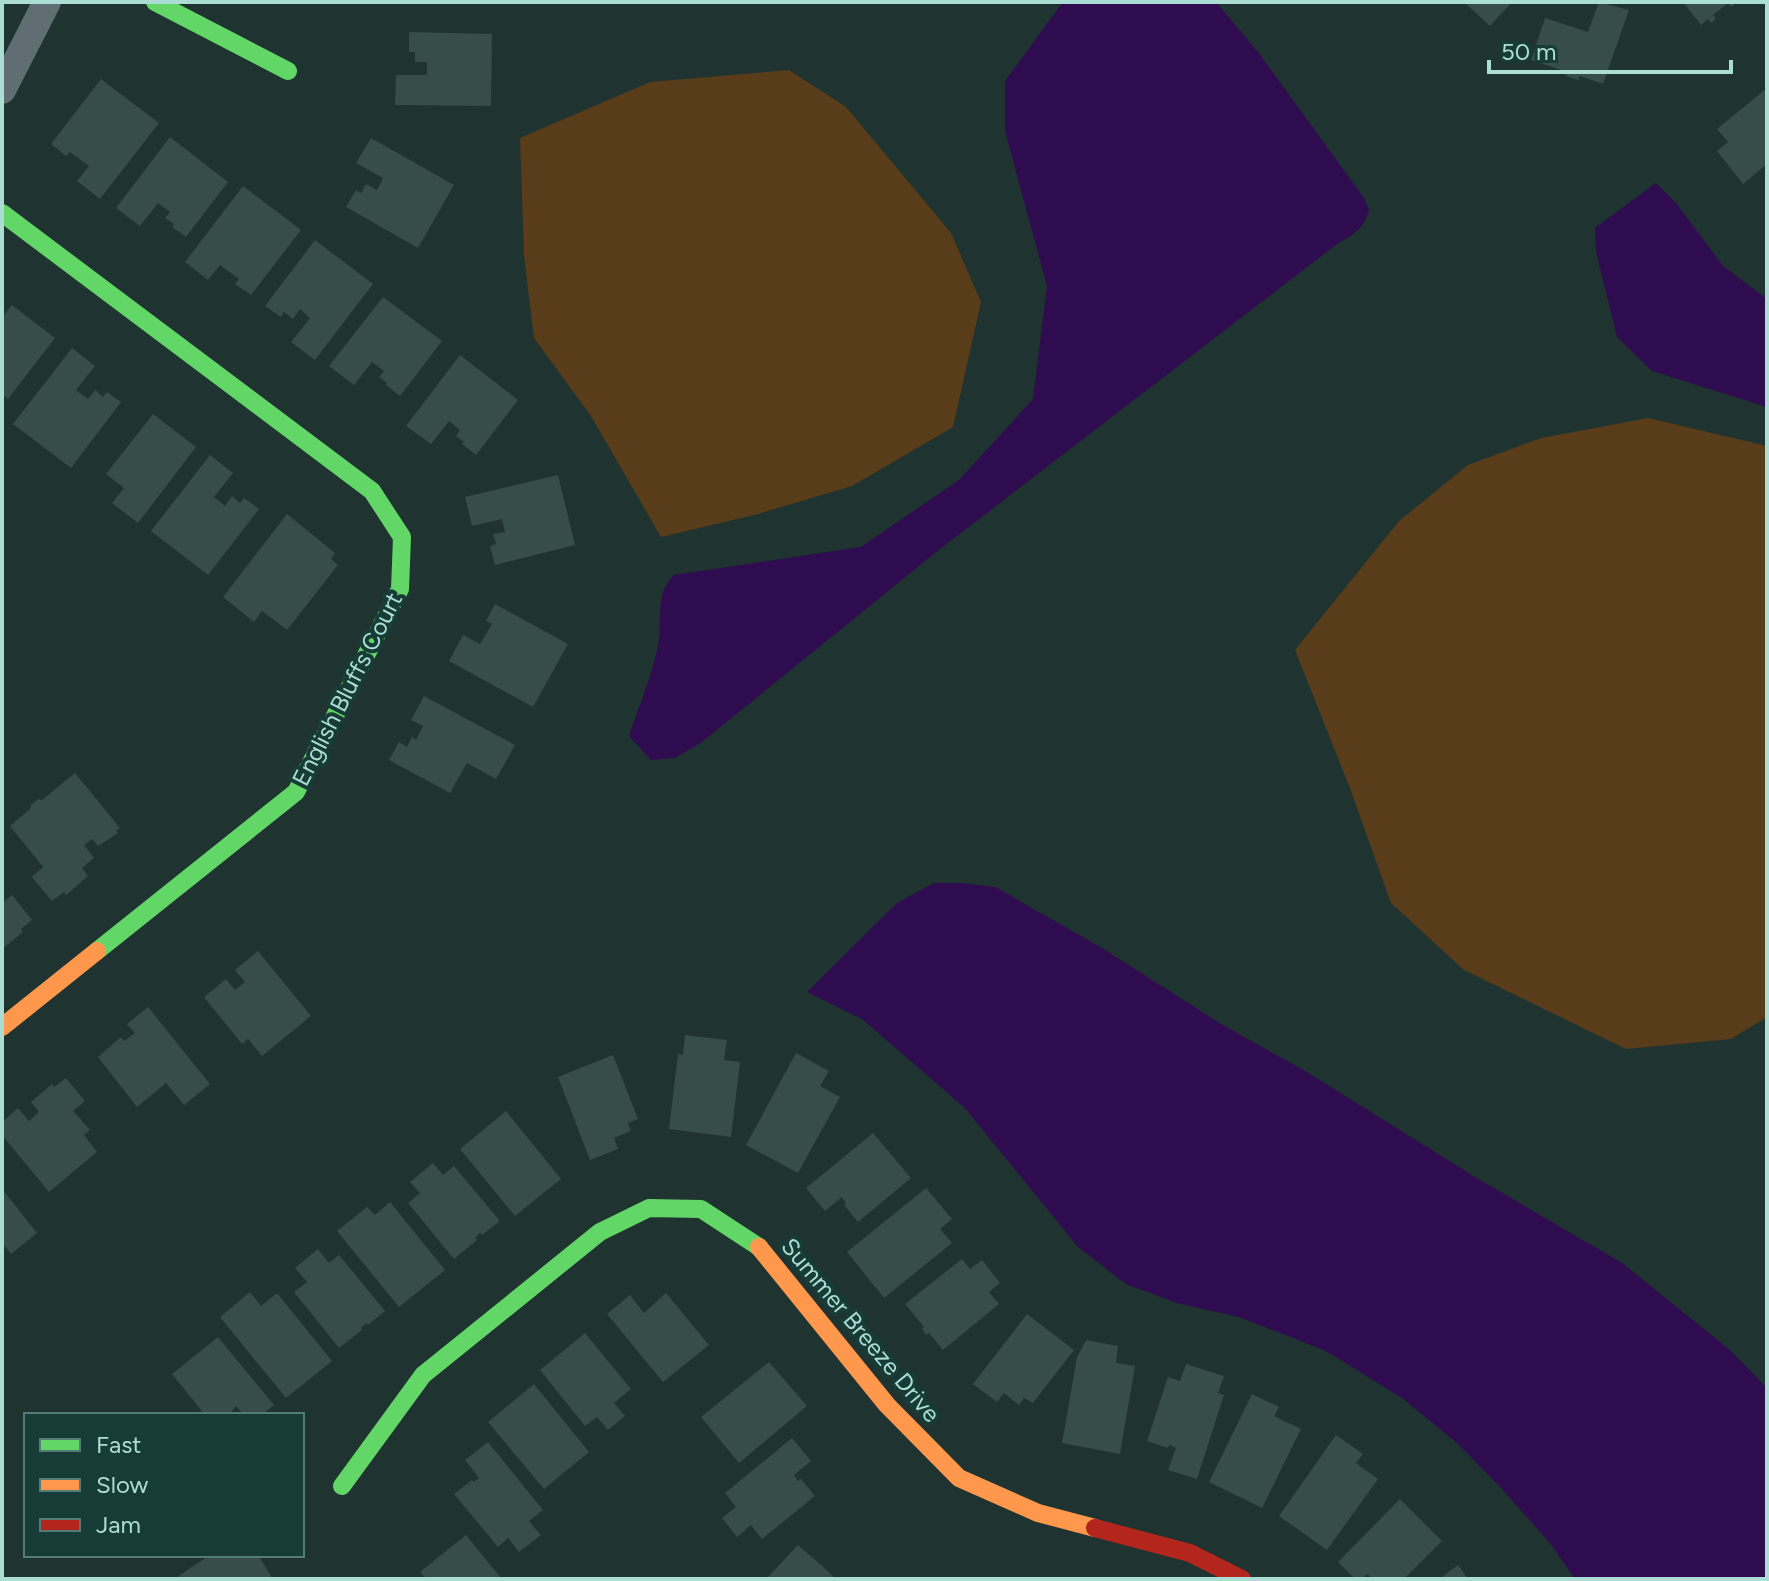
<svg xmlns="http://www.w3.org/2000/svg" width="1769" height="1581" viewBox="0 0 1769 1581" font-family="Figtree,sans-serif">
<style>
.green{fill:#593c1a}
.water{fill:#2f0b4f}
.building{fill:#364d4a}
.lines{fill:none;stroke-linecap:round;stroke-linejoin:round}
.street{stroke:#606e74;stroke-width:28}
.fast{stroke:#63d668;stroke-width:18}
.slow{stroke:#ff974d;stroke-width:18}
.jam{stroke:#b3261e;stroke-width:18}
.labels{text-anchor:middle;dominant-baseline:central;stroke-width:8;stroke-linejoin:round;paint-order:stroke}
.street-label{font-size:24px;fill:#acddd5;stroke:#173b36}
</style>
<rect width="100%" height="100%" fill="#1f3330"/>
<path class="green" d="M 789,70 L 846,107 L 951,233 L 981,302 L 953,427 L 852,486 L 754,515 L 661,537 L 591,416 L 534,338 L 524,256 L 520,138 L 650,82 Z
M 1648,418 L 1767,446 L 1767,1017 L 1731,1039 L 1626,1049 L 1464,970 L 1391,903 L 1351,791 L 1295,650 L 1399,521 L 1468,465 L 1541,438 Z"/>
<path class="water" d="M 1063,2 L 1216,2 L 1258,52 L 1364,198 L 1369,210 C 1364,229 1353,235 1337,244 L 940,549 L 702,742 L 675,758 L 651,760 L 629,736 C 639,705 654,672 659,640 C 662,616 655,594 674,575 L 861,547 L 959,480 L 1033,399 L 1047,286 L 1005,131 L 1005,81 Z
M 1656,183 L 1676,203 L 1724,267 L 1767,299 L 1767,407 L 1652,371 L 1617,337 L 1596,252 L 1595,228 Z
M 934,883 L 960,883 L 995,887 L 1102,948 L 1221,1024 L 1305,1071 L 1475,1177 L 1622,1263 L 1730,1350 L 1767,1388 L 1767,1579 L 1575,1579 L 1550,1543 L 1501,1488 L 1458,1444 L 1402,1398 L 1326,1351 L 1239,1317 L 1177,1303 L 1126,1284 L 1078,1247 L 965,1108 L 862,1019 L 807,992 L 897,903 Z"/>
<path class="building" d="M 1464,2 L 1512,2 L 1490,26 Z
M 1599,2 L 1629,10 L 1603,84 L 1580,76 L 1578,80 L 1566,76 L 1567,72 L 1531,60 L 1545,18 L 1588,32 Z
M 1683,2 L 1737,2 L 1731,7 L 1728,3 L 1713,15 L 1716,19 L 1711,23 L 1708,19 L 1701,25 Z
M 409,32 L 492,34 L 491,106 L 395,105 L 396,75 L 427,75 L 427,62 L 415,62 L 415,52 L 409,52 Z
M 101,79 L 159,123 L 100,199 L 77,181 L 89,166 L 70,152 L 66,156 L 51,144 Z
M 1767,88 L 1767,164 L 1743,184 L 1717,151 L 1728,142 L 1717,129 Z
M 170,137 L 228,182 L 186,237 L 172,227 L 174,224 L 165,218 L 170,212 L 158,203 L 140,226 L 116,208 Z
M 371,138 L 454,185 L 418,248 L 346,207 L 356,190 L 361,193 L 366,184 L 377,190 L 383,178 L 356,163 Z
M 243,186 L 301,230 L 251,295 L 235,284 L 239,279 L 220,265 L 208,280 L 185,262 Z
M 315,240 L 373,284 L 315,360 L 291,342 L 310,318 L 300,309 L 293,319 L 284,312 L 281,317 L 265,306 Z
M 383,297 L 442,341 L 400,396 L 386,385 L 387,383 L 379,377 L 384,371 L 372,362 L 354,385 L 329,366 Z
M 12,305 L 55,338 L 8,399 L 2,394 L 2,317 Z
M 72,348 L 95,366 L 76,390 L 88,399 L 95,390 L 103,397 L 107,392 L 121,402 L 71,468 L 13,424 Z
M 460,355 L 518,400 L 476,455 L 462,444 L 464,442 L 456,436 L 460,430 L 449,421 L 431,444 L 406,426 Z
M 153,414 L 196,447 L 138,523 L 112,503 L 124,488 L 106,474 Z
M 210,455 L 233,473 L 214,497 L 225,506 L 232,496 L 240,503 L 244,498 L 259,509 L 208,575 L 151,531 Z
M 558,475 L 575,545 L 495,565 L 490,546 L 496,544 L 493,534 L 505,532 L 502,519 L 472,526 L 465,497 Z
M 287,514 L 335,553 L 331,559 L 338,565 L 287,630 L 262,611 L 254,622 L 223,597 Z
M 495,604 L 568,644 L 533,707 L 449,661 L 463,635 L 480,644 L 492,624 L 486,621 Z
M 424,696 L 515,745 L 496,779 L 467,763 L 450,793 L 389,760 L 399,742 L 407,747 L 412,737 L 416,740 L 423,726 L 411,720 Z
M 75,773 L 120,828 L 116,831 L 118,833 L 98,846 L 92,839 L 84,845 L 94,858 L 82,868 L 88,876 L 66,895 L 64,892 L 52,901 L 32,877 L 43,867 L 10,826 L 30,809 L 31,805 L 38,799 L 42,800 Z
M 12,895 L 32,920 L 21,929 L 23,932 L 2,949 L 2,903 Z
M 258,951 L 311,1016 L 262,1056 L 248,1039 L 242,1044 L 204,997 L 226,979 L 235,990 L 245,982 L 235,970 Z
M 148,1007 L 210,1084 L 184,1105 L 166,1083 L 137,1107 L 98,1057 L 121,1037 L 124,1041 L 135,1033 L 127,1024 Z
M 685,1035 L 727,1040 L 724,1060 L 740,1062 L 731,1137 L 669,1129 L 678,1054 L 683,1055 Z
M 796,1053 L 829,1071 L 820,1086 L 840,1097 L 798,1173 L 746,1145 Z
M 613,1055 L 638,1119 L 628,1123 L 631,1131 L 614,1138 L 618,1149 L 590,1160 L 558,1077 Z
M 66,1078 L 85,1101 L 73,1111 L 90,1130 L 84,1135 L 97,1152 L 49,1192 L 2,1135 L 2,1122 L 18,1108 L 29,1121 L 39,1112 L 31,1102 L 52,1084 L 54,1087 Z
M 506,1111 L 561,1179 L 515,1216 L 460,1149 Z
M 873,1133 L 911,1178 L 858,1222 L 844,1205 L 846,1203 L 842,1197 L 825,1211 L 806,1188 Z
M 433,1163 L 443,1175 L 454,1166 L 500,1221 L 482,1235 L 480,1233 L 475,1238 L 477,1240 L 454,1259 L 408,1203 L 420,1193 L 410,1182 Z
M 926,1188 L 952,1219 L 940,1229 L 952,1243 L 884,1298 L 847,1252 Z
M 2,1189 L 37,1233 L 11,1254 L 2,1243 Z
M 390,1202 L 445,1270 L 399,1307 L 337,1231 L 367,1207 L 375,1215 Z
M 318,1249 L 329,1263 L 339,1255 L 385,1311 L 368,1325 L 366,1323 L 361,1328 L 362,1330 L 339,1348 L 294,1292 L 307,1282 L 295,1268 Z
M 962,1259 L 970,1269 L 982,1260 L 1000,1283 L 989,1292 L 999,1304 L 943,1350 L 929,1333 L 926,1335 L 922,1329 L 924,1327 L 905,1304 Z
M 250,1292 L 261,1306 L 277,1293 L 332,1361 L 286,1398 L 220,1317 Z
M 666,1293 L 709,1345 L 663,1382 L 607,1314 L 630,1295 L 644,1313 Z
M 1027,1314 L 1074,1350 L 1033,1403 L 1024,1398 L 1019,1405 L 1004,1393 L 997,1402 L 973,1384 Z
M 585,1333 L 631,1389 L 614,1403 L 625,1416 L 608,1430 L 597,1417 L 585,1426 L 540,1370 Z
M 218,1337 L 274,1405 L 262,1415 L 244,1415 L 236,1406 L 229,1415 L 205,1415 L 172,1374 Z
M 1086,1340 L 1118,1346 L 1116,1363 L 1135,1366 L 1120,1454 L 1062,1443 L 1077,1357 Z
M 769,1362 L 807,1406 L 739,1463 L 701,1417 Z
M 1186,1364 L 1224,1376 L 1218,1393 L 1224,1395 L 1197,1479 L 1168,1470 L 1176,1448 L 1169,1445 L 1168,1448 L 1147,1441 L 1168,1377 L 1180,1381 Z
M 534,1384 L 589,1452 L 544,1489 L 488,1422 Z
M 1252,1394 L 1279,1407 L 1274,1416 L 1301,1429 L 1262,1508 L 1209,1482 Z
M 1336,1435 L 1363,1454 L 1356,1463 L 1378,1479 L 1327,1550 L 1279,1516 Z
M 792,1438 L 811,1461 L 794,1475 L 798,1481 L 801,1479 L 815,1496 L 762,1539 L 751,1525 L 737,1537 L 722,1518 L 736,1507 L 725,1493 Z
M 488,1442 L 543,1510 L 529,1521 L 541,1535 L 519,1552 L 508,1538 L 498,1547 L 454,1494 L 472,1480 L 474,1482 L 479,1478 L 465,1460 Z
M 1400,1499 L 1442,1541 L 1404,1579 L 1372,1579 L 1367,1574 L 1362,1579 L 1355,1579 L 1338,1562 Z
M 466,1535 L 502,1579 L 426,1579 L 420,1572 Z
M 798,1545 L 829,1572 L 835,1579 L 766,1579 Z
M 210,1555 L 258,1555 L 273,1579 L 174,1579 Z
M 1458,1565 L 1468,1579 L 1439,1579 Z"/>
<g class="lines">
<path class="street" d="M 2,90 L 47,2"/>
<path class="fast" d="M 155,2 L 288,71
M 2,213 L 372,491 L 402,537 L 400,589 L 296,792 L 97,951
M 342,1486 L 423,1375 L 600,1232 L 649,1208 L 701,1209 L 759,1247"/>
<path class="slow" d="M 2,1027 L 97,951
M 759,1247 L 887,1405 L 959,1478 L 1038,1513 L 1095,1528"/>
<path class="jam" d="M 1095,1528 L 1190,1553 L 1242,1579"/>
</g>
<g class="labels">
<g class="street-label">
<text transform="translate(347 689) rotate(-63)">English Bluffs Court</text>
<text transform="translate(861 1330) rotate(50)">Summer Breeze Drive</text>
</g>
</g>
<rect width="1769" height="1581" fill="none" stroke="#acddd5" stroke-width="8"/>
<rect x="24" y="1413" width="280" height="144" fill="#173b36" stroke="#537c76" stroke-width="2"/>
<rect x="40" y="1439" width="40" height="12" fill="#63d668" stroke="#537c76" stroke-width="2"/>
<text x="96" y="1453" font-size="24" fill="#acddd5">Fast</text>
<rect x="40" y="1479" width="40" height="12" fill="#ff974d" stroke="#537c76" stroke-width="2"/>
<text x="96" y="1493" font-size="24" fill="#acddd5">Slow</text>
<rect x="40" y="1519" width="40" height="12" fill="#b3261e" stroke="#537c76" stroke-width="2"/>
<text x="96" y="1533" font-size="24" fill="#acddd5">Jam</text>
<path d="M1489 60v12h242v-12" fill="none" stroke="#acddd5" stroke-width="4"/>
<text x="1501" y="60" font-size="24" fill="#acddd5" stroke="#173b36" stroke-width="6" paint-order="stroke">50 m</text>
</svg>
